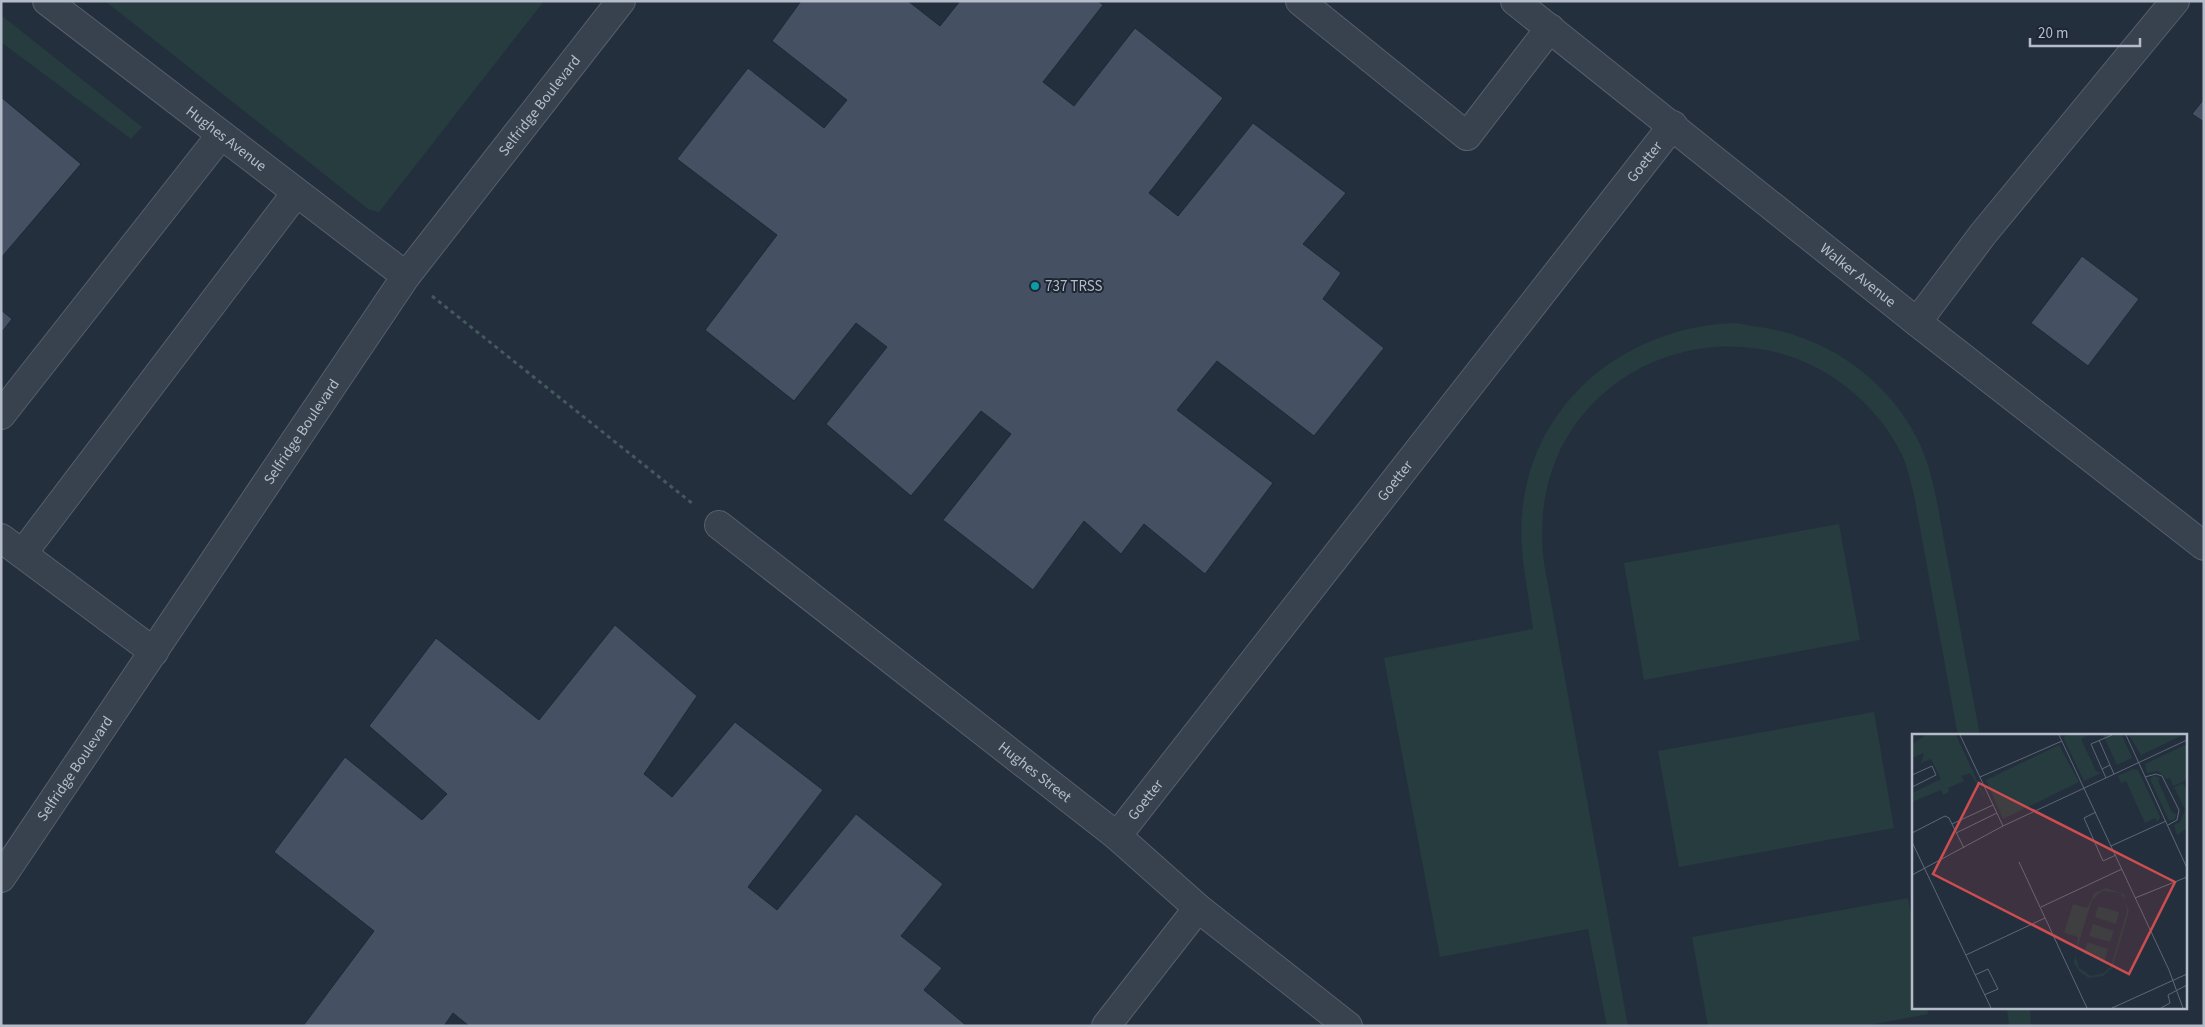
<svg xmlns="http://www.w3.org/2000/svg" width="2205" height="1027" viewBox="0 0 2205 1027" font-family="'Source Sans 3',sans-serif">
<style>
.green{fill:#263c3f}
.building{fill:#455162;stroke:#1f2835}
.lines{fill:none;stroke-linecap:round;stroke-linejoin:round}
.minor-casing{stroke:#565f6c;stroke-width:30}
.path{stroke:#44595c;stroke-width:3;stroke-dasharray:4 4;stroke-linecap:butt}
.minor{stroke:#38414e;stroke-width:28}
.culture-dot{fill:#0f9aa8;stroke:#1d2633;stroke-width:2}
.labels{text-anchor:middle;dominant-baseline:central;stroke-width:4;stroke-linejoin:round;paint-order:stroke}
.street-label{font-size:15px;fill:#b4bcc9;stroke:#1d2633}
.poi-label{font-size:15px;fill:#b4bcc9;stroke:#1d2633;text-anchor:start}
.inset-road{fill:none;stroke:#5e6776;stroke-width:1}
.view{fill:#ce4d50;fill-opacity:0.15;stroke:#ce4d50;stroke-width:2.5}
.inset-edge{fill:none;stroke:#b4bcc9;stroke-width:2.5}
</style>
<rect width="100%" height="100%" fill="#242f3e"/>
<path class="green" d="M 105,1 L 544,1 L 379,212 L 368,209 Z
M 1,15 L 142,127 L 131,139 L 1,42 Z
M 1736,323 C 1757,327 1780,329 1800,337 C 1852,355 1899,396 1921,447 C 1929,464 1933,483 1937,502 L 1980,736 L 1958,736 L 1914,495 C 1910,480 1907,463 1899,449 C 1881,415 1852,387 1819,369 C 1722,317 1597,358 1555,462 C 1542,495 1540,528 1544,563 L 1628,1026 L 1607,1026 L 1588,929 L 1440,957 L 1384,658 L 1533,629 C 1528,588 1517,547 1523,505 C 1537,397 1630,326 1736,323 Z
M 1839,524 L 1860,640 L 1644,680 L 1624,563 Z
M 1874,712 L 1894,828 L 1679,867 L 1658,751 Z
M 1908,898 L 1914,932 L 1914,1008 L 1927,1008 L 1928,1014 L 1864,1026 L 1708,1026 L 1692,937 Z
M 2007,1008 L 2030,1008 L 2031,1026 L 2009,1026 Z"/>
<path class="building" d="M 801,1 L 908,1 L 940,26 L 960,1 L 1098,1 L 1103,5 L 1043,82 L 1074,106 L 1135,28 L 1223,98 L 1149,193 L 1178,216 L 1253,123 L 1346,193 L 1303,244 L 1341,273 L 1323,299 L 1384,348 L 1314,436 L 1217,361 L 1177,410 L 1273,483 L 1205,574 L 1144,524 L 1121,554 L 1084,521 L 1033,590 L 943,520 L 1011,434 L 981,411 L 911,496 L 826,424 L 887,347 L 856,323 L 794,401 L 705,330 L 777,235 L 677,159 L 748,68 L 824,128 L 847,100 L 772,41 Z
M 1,97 L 81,164 L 1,258 Z
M 2204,99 L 2204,122 L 2192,114 Z
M 2082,256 L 2139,299 L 2088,366 L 2031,323 Z
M 1,310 L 12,319 L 1,333 Z
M 615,625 L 697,696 L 644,774 L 672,797 L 735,722 L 823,790 L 748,887 L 777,910 L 856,814 L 943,884 L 901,936 L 942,968 L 924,990 L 967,1026 L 469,1026 L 453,1013 L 444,1026 L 303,1026 L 374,931 L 274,852 L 345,757 L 422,820 L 447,794 L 369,726 L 436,638 L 539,720 Z"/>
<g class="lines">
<defs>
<g id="minor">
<path id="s1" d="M 47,1 L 406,276"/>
<path d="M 1300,1 L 1467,136 L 1550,28"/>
<path id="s2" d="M 1515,1 L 1917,322 L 2204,546"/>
<path d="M 1917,322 L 1983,234 L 2175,1"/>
<path d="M 1,415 L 221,135"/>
<path id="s3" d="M 719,525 L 1117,836 L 1198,908 L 1348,1026"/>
<path d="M 1,538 L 154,652"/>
<path d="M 23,553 L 296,193"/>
<path id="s4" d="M 1117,836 L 1673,125"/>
<path id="s5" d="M 1,878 L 406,276 L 621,1"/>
<path d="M 1106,1026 L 1198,908"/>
</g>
</defs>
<use href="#minor" class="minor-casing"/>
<path class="path" d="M 432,296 L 693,504"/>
<use href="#minor" class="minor"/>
</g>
<circle class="culture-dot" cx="1035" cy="286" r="5"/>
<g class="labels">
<g class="street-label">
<text stroke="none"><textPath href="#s5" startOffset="942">Selfridge Boulevard</textPath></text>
<text stroke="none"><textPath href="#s1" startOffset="226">Hughes Avenue</textPath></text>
<text stroke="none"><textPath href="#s4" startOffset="856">Goetter</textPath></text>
<text stroke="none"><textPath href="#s2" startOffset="439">Walker Avenue</textPath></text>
<text stroke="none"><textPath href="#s5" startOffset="538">Selfridge Boulevard</textPath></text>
<text stroke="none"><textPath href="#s4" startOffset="451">Goetter</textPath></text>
<text stroke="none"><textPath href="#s5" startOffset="132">Selfridge Boulevard</textPath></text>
<text stroke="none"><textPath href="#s3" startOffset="401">Hughes Street</textPath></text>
<text stroke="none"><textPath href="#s4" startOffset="46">Goetter</textPath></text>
</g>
<g class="poi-label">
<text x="1045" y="286">737 TRSS</text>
</g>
</g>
<g transform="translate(1912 734)">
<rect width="275" height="275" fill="#242f3e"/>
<path d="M 14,1 L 44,1 L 74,66 L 58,39 L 49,42 L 52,47 L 36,54 L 37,58 L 31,61 L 29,56 L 0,68 L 0,59 L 29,45 L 19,25 L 9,29 L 12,19 L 0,24 L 0,10 ZM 157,1 L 176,1 L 169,5 L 184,37 L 189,39 L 172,47 L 151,3 ZM 191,1 L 210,1 L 220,24 L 205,31 ZM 217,1 L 271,1 L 229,21 ZM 275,10 L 274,44 L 271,48 L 261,52 L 258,44 L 254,45 L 246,37 L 235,39 L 233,30 ZM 147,11 L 167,48 L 91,85 L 74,46 ZM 221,35 L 226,36 L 248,83 L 246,88 L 243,84 L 233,89 L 214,47 L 209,49 L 206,42 ZM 242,41 L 248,44 L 246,47 L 260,78 L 264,80 L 263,85 L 257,87 L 238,45 ZM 271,49 L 275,57 L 275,94 L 265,101 L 262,91 L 268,88 L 273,76 L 262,53 ZM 194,154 L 212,160 L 217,178 L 200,234 L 191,242 L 177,244 L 168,238 L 162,229 L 166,203 L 152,199 L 161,170 L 175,174 L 182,159 ZM 190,157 L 208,159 L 214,167 L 215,177 L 199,232 L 192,239 L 179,242 L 167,234 L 163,221 L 180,166 ZM 186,172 L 207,178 L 204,190 L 183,183 ZM 181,190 L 202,197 L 198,208 L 177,202 ZM 175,208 L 196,215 L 193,226 L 172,220 Z" fill="#263c3f" fill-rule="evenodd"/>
<path class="inset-road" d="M 48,1 L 91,92M 147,1 L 257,236 L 271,274M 214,1 L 275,134M 187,6 L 198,31M 190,35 L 179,10 L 200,1M 0,41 L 20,32 L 24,41 L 0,53M 68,43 L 150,7M 233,43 L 244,40 L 250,42 L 267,76 L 265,86 L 256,91M 194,44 L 190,35 L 198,31 L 202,40M 184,78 L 172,84 L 191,127 L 204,121M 40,90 L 81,71M 0,99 L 33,82 L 37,84 L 52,114M 44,99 L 85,79M 0,108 L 79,274M 199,112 L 254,87M 107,128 L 175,274M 0,141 L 91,92 L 275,6M 223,164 L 275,143M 129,173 L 210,135M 54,221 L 133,184M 63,241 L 76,235 L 86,255 L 72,261M 200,274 L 275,240M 249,274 L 258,269 L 256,261 L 275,251"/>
<path class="view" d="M 67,49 L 263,148 L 217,240 L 21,140 Z"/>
<rect width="275" height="275" class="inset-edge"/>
</g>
<rect width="2205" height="1027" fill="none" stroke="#b4bcc9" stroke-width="5"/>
<path d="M2030 38v8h110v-8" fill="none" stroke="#b4bcc9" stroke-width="2.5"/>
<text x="2038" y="38" font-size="15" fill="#b4bcc9" stroke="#1d2633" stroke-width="4" paint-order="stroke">20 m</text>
</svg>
